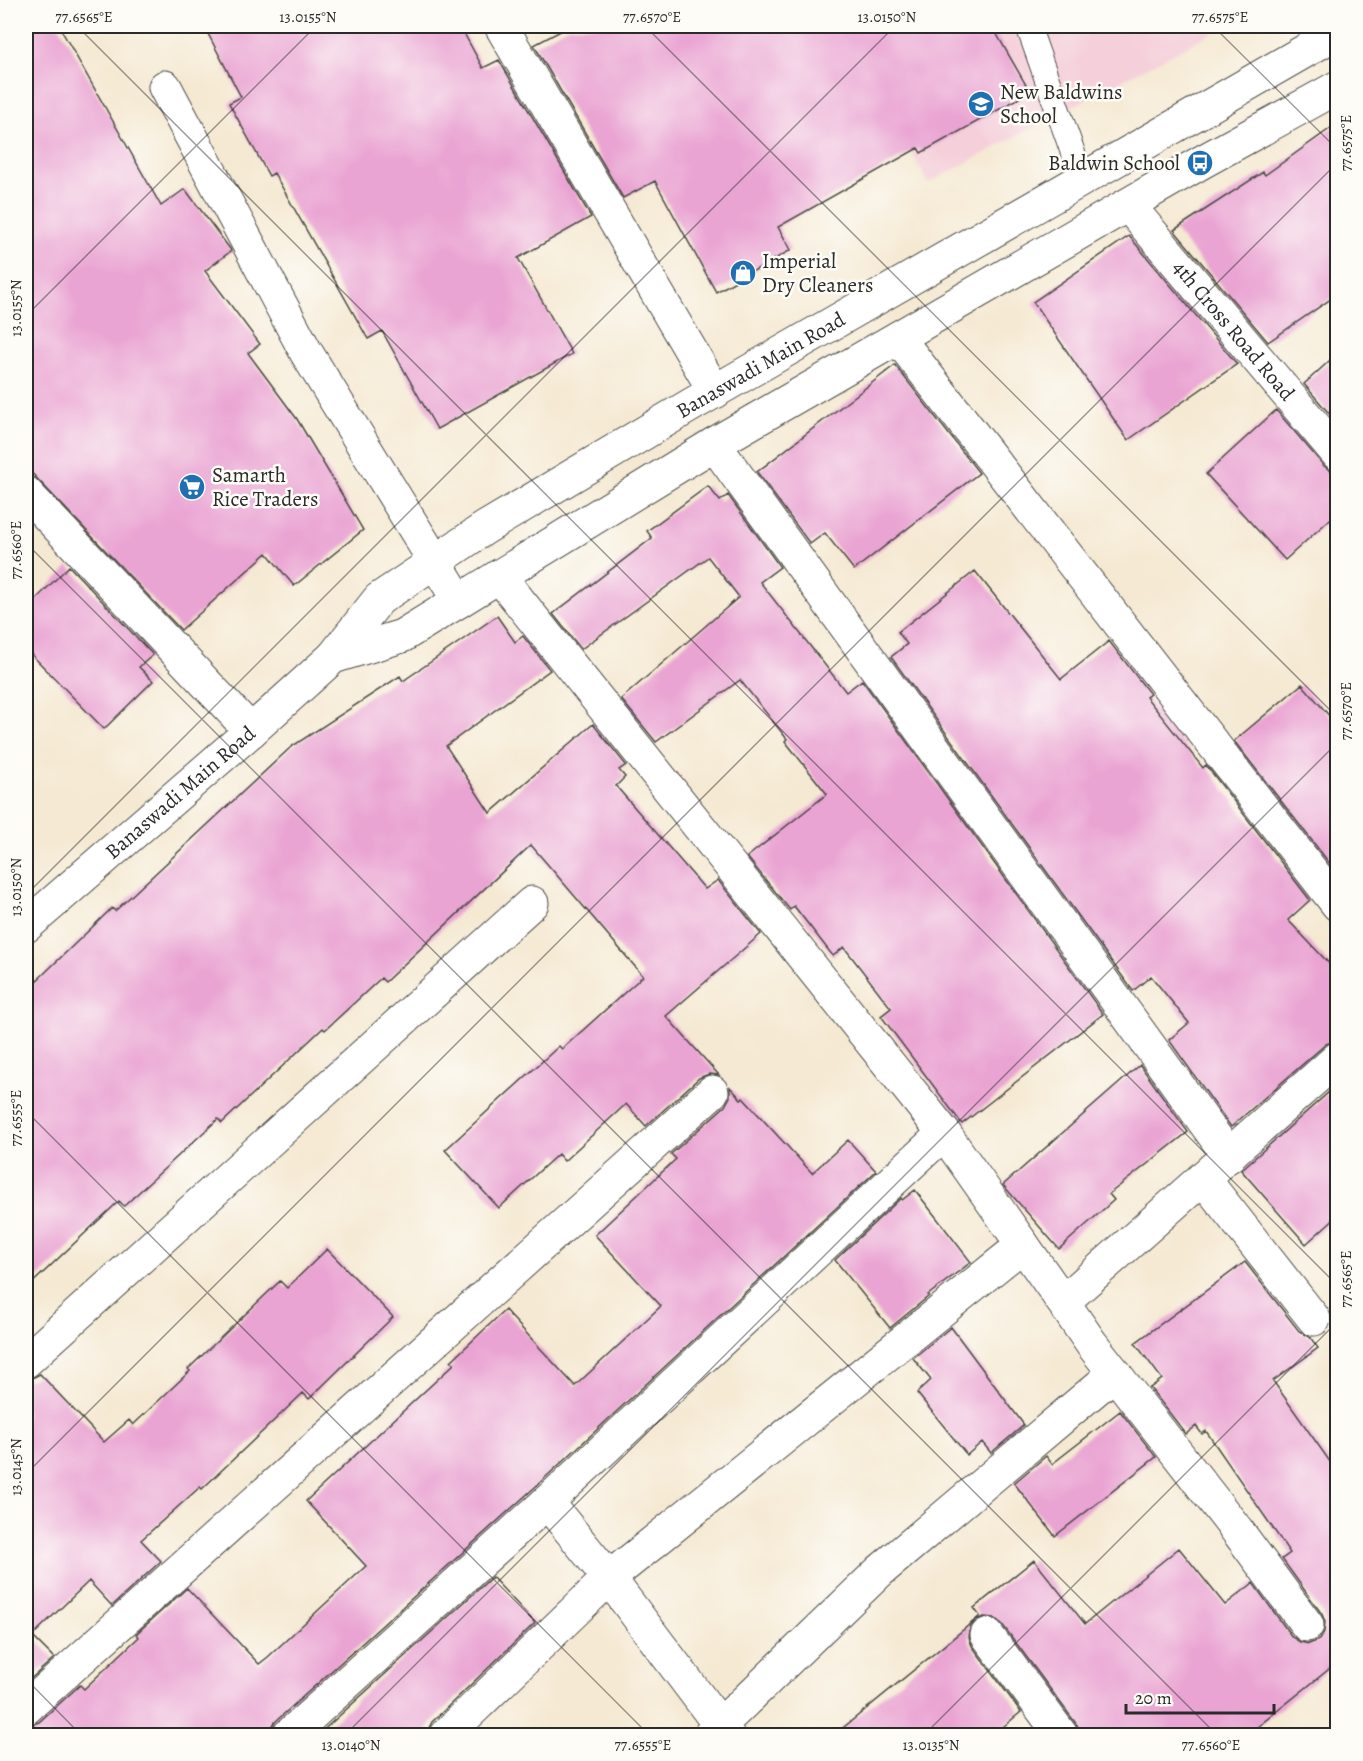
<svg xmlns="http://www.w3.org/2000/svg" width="1363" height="1761" viewBox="0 0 1363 1761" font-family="Alegreya,serif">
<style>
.built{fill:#f5cfda}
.building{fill:#eaa4d3}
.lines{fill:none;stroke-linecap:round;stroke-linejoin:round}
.lane-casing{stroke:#494844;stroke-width:26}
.street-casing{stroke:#494844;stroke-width:35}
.secondary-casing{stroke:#494844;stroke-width:35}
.lane{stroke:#fff;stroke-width:24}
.street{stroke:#fff;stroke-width:33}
.secondary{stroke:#fff;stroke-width:33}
.ticks{fill:none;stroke:#2b2b2b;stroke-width:1.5;stroke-opacity:0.45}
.labels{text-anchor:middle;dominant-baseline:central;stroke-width:5;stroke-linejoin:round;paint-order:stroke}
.poi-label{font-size:21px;fill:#2b2b2b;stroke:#fdfcf7;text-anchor:start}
.street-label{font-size:21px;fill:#2b2b2b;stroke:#fdfcf7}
.neatline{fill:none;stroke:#2b2b2b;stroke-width:2}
.ticks-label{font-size:15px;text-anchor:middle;fill:#2b2b2b}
</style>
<rect width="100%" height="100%" fill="#fdfcf7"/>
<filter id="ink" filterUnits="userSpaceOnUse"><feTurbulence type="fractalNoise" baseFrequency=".0167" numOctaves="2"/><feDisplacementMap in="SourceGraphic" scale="12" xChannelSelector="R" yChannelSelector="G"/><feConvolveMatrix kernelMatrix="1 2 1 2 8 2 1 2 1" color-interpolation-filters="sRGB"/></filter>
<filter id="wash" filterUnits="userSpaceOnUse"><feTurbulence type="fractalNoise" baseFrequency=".008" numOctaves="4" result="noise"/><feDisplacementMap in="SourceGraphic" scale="24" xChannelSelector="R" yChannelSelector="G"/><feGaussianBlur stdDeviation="1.35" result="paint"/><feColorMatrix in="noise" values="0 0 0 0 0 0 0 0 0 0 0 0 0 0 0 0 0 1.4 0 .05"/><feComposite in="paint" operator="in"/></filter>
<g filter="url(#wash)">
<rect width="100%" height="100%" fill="#f5e9d3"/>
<path class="built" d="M 843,26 L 1225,26 L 928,183 Z"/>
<g id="blocks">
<path class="building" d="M 26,26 L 59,26 L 161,206 L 185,189 L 230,249 L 231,251 L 205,271 L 260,344 L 248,353 L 297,419 L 363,530 L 294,586 L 267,553 L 181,630 L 26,467 Z
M 204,26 L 460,26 L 483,68 L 499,60 L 591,217 L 518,258 L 572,354 L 437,429 L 382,331 L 368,339 L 274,173 L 269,176 L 229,103 L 241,97 Z
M 570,26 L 992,26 L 1030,92 L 921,153 L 918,148 L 778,227 L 791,250 L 716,292 L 655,181 L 623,198 L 534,45 Z
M 1338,123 L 1338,294 L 1268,342 L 1174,230 L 1263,172 L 1265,175 Z
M 1129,236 L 1237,364 L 1128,440 L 1033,302 Z
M 1338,353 L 1338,424 L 1304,384 Z
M 895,365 L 979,473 L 854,570 L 825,533 L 810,544 L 757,472 Z
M 1276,410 L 1324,466 L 1331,471 L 1338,472 L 1338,512 L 1285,560 L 1206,474 Z
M 708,486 L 720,501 L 728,495 L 780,567 L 760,582 L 846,692 L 862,680 L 1103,1014 L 962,1124 L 881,1016 L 891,1008 L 844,947 L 833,956 L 794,906 L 790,910 L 747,857 L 827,794 L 785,741 L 787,739 L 740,680 L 656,742 L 621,699 L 739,597 L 708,557 L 581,649 L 553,614 L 652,538 L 647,531 Z
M 69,566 L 153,655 L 139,667 L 153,681 L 104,729 L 26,649 L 26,609 Z
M 975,571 L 1061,679 L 1109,641 L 1150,694 L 1146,697 L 1203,768 L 1206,765 L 1310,900 L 1288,920 L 1338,973 L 1338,1040 L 1326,1044 L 1231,1127 L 1169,1040 L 1189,1023 L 1151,976 L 1133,991 L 891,657 L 907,644 L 898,632 Z
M 497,616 L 515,642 L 523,636 L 550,670 L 446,746 L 490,813 L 593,724 L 626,765 L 619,770 L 625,777 L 616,786 L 705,889 L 718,880 L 761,934 L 666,1016 L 719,1075 L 709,1074 L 699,1078 L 646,1126 L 626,1104 L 564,1161 L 558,1154 L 499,1208 L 445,1150 L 559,1046 L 562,1049 L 643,976 L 531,845 L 385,982 L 381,978 L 325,1030 L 323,1028 L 222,1123 L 218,1119 L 124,1206 L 119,1201 L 26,1289 L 26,991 L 112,908 L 115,911 L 291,747 L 400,676 L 403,681 Z
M 1302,684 L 1338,726 L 1338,874 L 1234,741 Z
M 1140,1065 L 1188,1132 L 1109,1194 L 1114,1200 L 1059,1249 L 1003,1185 Z
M 1338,1084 L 1338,1215 L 1306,1244 L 1241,1170 Z
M 730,1087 L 741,1099 L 743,1098 L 812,1173 L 848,1140 L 876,1171 L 534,1488 L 275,1722 L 270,1730 L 270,1736 L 26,1736 L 26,1726 L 39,1722 L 80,1685 L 84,1689 L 139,1637 L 136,1634 L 187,1588 L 259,1664 L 268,1657 L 366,1566 L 306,1501 L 454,1364 L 451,1361 L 505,1310 L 575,1386 L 661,1306 L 595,1235 L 676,1159 L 671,1154 L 725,1106 L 730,1097 Z
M 915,1190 L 971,1262 L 928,1295 L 929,1296 L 890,1328 L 835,1260 L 901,1198 L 902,1200 Z
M 327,1249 L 393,1317 L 309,1399 L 303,1393 L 202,1489 L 200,1487 L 141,1540 L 161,1561 L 112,1606 L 89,1581 L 32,1636 L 54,1658 L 26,1683 L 26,1379 L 30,1379 L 40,1374 L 104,1442 L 129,1420 L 133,1425 L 190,1371 L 188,1369 L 280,1281 L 287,1288 Z
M 1245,1262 L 1299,1331 L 1310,1337 L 1318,1348 L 1273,1381 L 1338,1473 L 1338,1662 L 1246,1736 L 1082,1736 L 1077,1725 L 1002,1624 L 994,1618 L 984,1617 L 976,1620 L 970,1627 L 969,1638 L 972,1646 L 1021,1712 L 992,1736 L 833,1736 L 980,1616 L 974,1608 L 1034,1560 L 1085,1624 L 1179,1548 L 1225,1605 L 1253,1583 L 1292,1637 L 1300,1642 L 1309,1644 L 1319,1640 L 1324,1632 L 1325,1622 L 1322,1614 L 1282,1559 L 1290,1553 L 1206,1431 L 1202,1434 L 1196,1426 L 1186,1434 L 1150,1388 L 1162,1379 L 1135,1343 Z
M 951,1327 L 1024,1425 L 991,1453 L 982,1442 L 967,1455 L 917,1393 L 931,1380 L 913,1358 Z
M 1120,1411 L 1156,1457 L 1055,1536 L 1014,1483 L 1046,1456 L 1052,1464 Z
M 492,1577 L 535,1623 L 432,1722 L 425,1736 L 317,1736 Z"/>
</g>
</g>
<g filter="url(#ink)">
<use href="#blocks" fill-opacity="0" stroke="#494844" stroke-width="1.5"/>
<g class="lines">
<defs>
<path id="lane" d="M 1028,26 L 1083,181"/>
<g id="street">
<path d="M 501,26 L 715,392"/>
<path d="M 165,87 L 306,352 L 459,601"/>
<path id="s1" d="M 1128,205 L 1338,454"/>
<path d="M 898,338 L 1338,905"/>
<path d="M 714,444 L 1229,1156"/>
<path d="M 26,493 L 251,731"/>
<path d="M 499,576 L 944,1133 L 1063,1302 L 1338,1058"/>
<path d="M 1203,1178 L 1314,1319"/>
<path d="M 1063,1302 L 1091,1343 L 1239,1533 L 1307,1625"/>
<path d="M 26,1361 L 532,903"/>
<path d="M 547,1502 L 609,1578 L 728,1736"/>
<path d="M 987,1635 L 1062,1736"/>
<path d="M 26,1708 L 712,1092"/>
<path d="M 288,1736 L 547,1502 L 944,1133"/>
<path d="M 445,1736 L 609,1578 L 1023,1245"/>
<path d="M 709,1736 L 880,1571 L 1115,1373"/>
</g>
<g id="secondary">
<path d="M 333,657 L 402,636 L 714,444 L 1200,163 L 1338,87"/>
<path id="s2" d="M 26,926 L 251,731 L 333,657 L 379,599 L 485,528 L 691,405 L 1338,32"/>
</g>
</defs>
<use href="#lane" class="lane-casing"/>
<use href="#street" class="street-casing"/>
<use href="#secondary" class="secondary-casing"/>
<use href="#lane" class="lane"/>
<use href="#street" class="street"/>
<use href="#secondary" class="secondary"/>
</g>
</g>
<path class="ticks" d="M 77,26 L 1338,1286M 645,26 L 1338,718M 1213,26 L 1338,150M 26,316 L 316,26M 26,543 L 1218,1736M 26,895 L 895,26M 26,1111 L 650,1736M 26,1474 L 1338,162M 26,1679 L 82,1736M 344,1736 L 1338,742M 923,1736 L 1338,1321"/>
<defs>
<symbol id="school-disc" viewBox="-11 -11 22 22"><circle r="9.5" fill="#1f6fb2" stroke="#fdfcf7"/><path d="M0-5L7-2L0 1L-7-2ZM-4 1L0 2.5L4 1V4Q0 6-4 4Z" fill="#fff"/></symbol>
<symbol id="bus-disc" viewBox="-11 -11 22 22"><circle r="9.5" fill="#1f6fb2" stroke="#fdfcf7"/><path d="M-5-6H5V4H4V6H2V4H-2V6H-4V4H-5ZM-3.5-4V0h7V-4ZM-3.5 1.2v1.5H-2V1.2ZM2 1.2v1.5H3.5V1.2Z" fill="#fff"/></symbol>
<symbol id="shop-disc" viewBox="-11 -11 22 22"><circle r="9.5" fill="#1f6fb2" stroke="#fdfcf7"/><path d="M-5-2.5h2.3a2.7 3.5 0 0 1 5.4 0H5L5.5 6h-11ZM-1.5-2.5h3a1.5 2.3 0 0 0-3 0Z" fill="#fff"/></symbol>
<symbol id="supermarket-disc" viewBox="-11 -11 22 22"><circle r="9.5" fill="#1f6fb2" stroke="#fdfcf7"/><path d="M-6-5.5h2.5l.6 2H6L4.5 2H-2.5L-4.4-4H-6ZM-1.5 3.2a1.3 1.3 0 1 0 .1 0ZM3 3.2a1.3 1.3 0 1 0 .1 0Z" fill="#fff"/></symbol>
</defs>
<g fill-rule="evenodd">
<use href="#school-disc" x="966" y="89" width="30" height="30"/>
<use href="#bus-disc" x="1185" y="148" width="30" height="30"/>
<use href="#shop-disc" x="728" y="258" width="30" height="30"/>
<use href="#supermarket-disc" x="177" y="472" width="30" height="30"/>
</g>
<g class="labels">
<g class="poi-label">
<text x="1000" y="92">New Baldwins<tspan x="1000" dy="24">School</tspan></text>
<text x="1180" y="163" text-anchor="end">Baldwin School</text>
<text x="762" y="261">Imperial<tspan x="762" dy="24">Dry Cleaners</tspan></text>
<text x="212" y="475">Samarth<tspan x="212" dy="24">Rice Traders</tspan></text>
</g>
<g class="street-label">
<text stroke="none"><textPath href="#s1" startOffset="164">4th Cross Road Road</textPath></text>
<text stroke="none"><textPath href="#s2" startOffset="930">Banaswadi Main Road</textPath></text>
<text stroke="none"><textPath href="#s2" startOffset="204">Banaswadi Main Road</textPath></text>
</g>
</g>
<rect width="1363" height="1761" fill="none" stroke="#fdfcf7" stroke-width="66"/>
<path d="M1126 1704v9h148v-9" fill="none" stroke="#2b2b2b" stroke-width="3"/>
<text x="1135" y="1704" font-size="18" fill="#2b2b2b" stroke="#fdfcf7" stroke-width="4.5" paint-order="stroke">20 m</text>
<rect x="33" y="33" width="1297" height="1695" class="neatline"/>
<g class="ticks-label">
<text x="84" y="22">77.6565°E</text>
<text x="308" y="22">13.0155°N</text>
<text x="652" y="22">77.6570°E</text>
<text x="887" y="22">13.0150°N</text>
<text x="1220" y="22">77.6575°E</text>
<text transform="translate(1346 143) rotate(-90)" y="5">77.6575°E</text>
<text transform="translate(16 308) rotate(-90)" y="5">13.0155°N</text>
<text transform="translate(16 550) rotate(-90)" y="5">77.6560°E</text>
<text transform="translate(1346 711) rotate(-90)" y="5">77.6570°E</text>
<text transform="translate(16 887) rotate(-90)" y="5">13.0150°N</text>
<text transform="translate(16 1118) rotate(-90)" y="5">77.6555°E</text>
<text transform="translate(1346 1279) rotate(-90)" y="5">77.6565°E</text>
<text transform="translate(16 1467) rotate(-90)" y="5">13.0145°N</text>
<text x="351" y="1750">13.0140°N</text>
<text x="643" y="1750">77.6555°E</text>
<text x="931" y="1750">13.0135°N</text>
<text x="1211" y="1750">77.6560°E</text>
</g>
</svg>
